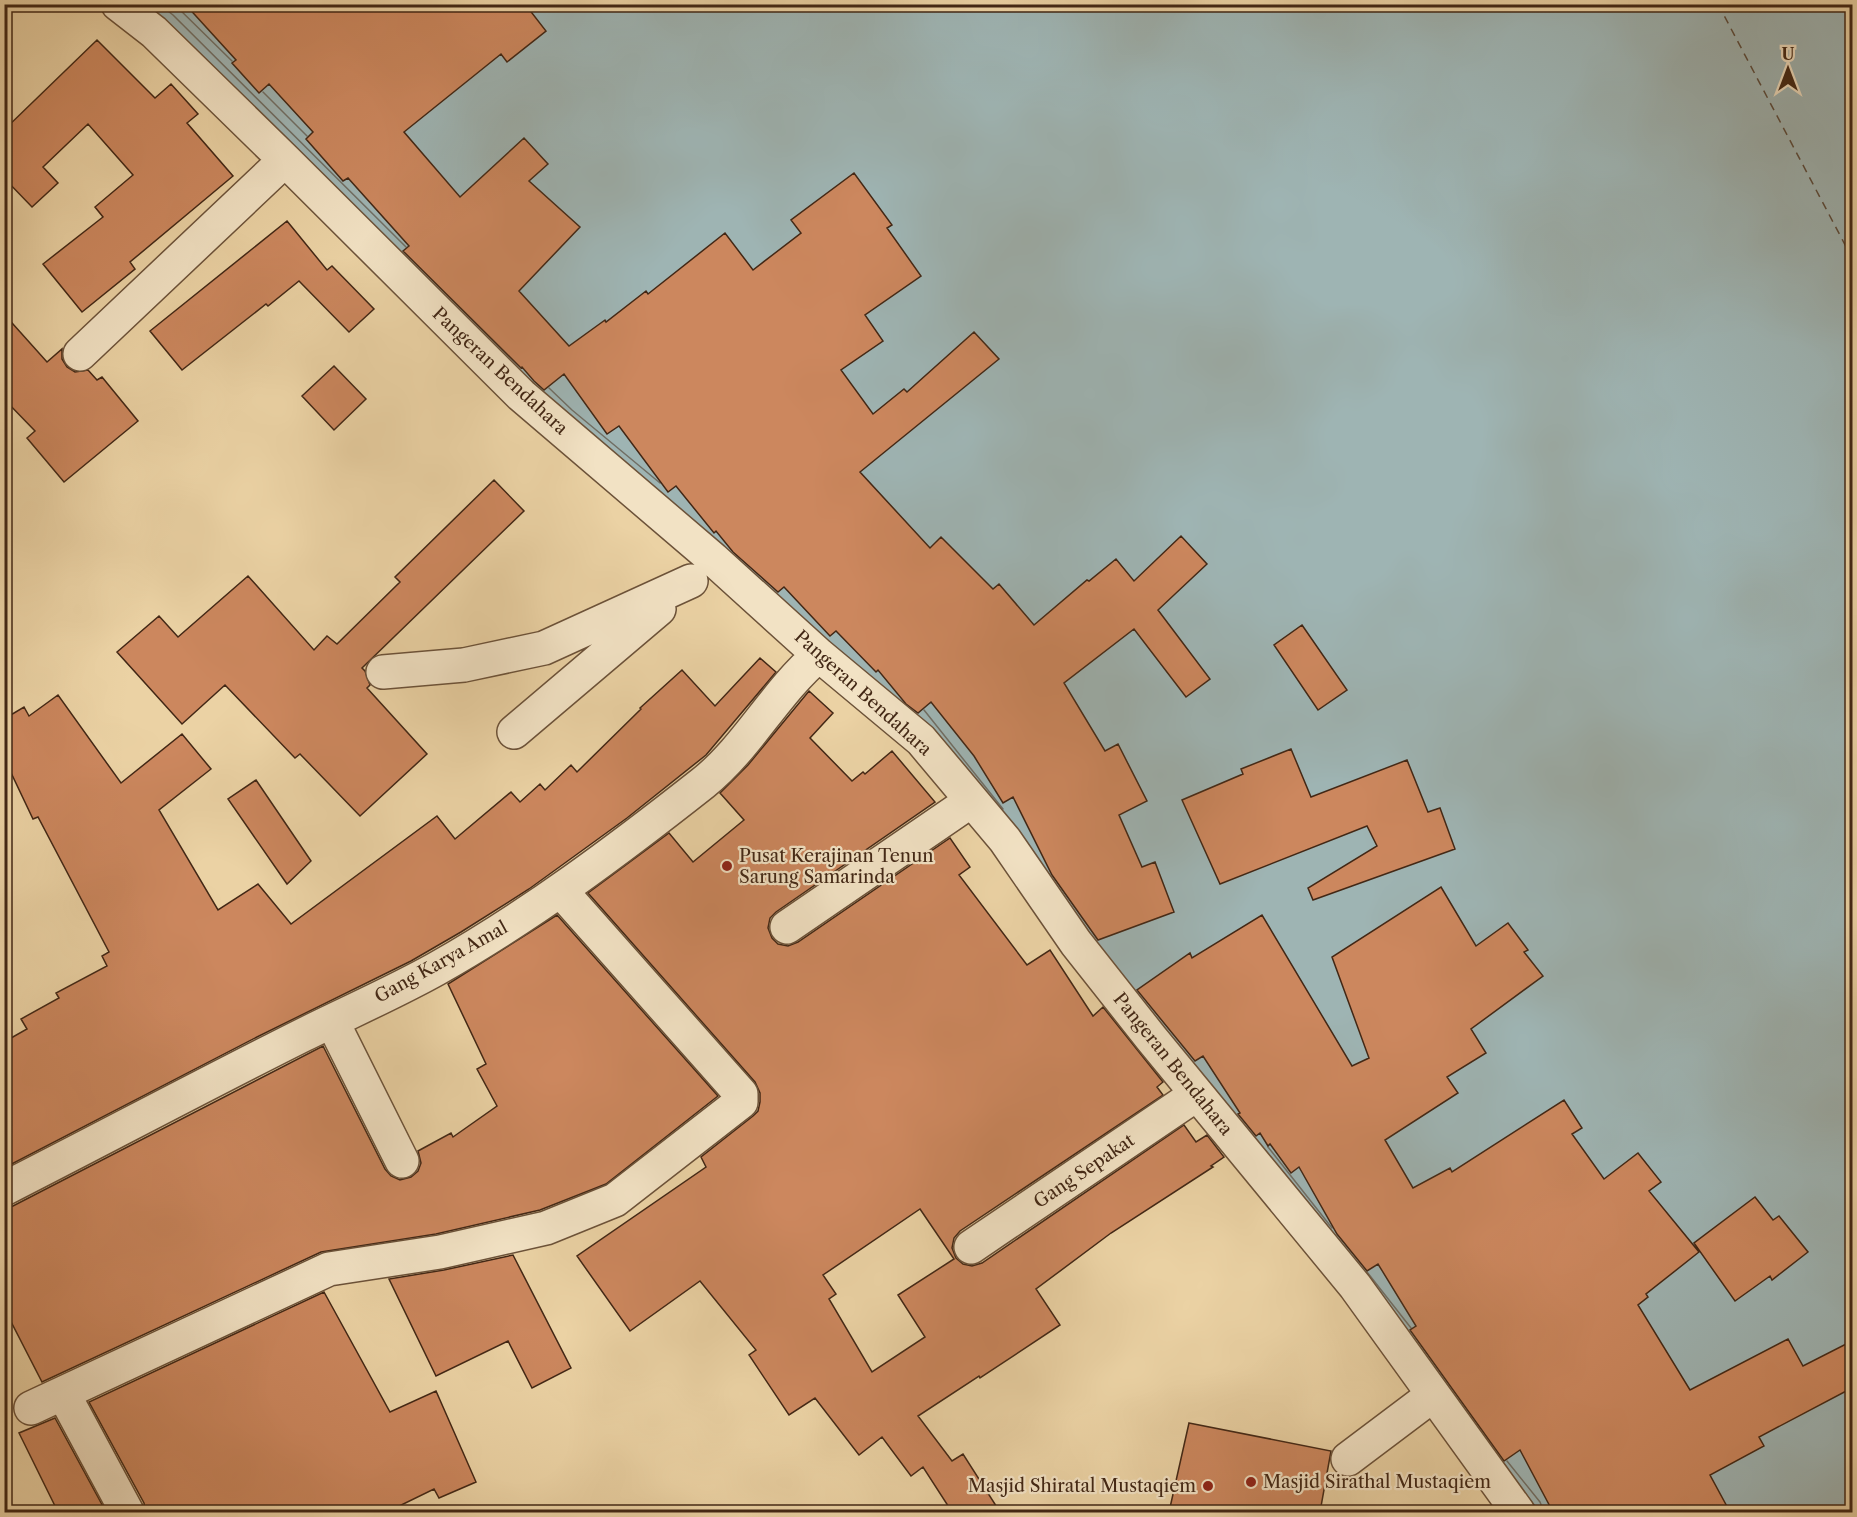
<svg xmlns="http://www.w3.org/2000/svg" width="1857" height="1517" viewBox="0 0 1857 1517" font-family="'Libre Caslon Text',serif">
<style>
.water{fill:#9eb4b3;stroke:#797c74;stroke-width:1.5}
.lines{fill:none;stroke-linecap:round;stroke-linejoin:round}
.shore{stroke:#706e64;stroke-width:1.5}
.ferry{stroke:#594a3c;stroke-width:1.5;stroke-dasharray:8 6;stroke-linecap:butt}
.building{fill:#cc875e;stroke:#422715;stroke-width:1.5;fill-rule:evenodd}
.minor-casing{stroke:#6c5239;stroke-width:36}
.minor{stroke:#f2e2c4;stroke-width:33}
.poi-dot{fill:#8f2418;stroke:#f2e2c4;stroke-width:2}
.labels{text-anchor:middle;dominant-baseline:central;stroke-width:4.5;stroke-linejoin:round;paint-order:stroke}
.street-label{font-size:18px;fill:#422715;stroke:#f2e2c4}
.poi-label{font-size:18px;fill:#422715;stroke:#f2e2c4;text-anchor:start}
</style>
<rect width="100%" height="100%" fill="#ebd2a4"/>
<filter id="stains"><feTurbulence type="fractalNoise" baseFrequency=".00333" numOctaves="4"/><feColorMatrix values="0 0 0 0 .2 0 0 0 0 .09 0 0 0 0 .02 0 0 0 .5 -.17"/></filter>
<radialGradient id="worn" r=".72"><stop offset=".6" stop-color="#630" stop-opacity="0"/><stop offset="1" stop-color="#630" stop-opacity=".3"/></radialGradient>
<path class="water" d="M 136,5 L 1852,5 L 1852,1512 L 1540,1512 L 1136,1003 L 917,721 L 562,420 Z"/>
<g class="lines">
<path class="shore" d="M 159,4 L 173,15 L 406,247
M 174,4 L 232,61
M 263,92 L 307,136
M 549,388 L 572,410 L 660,483
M 924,710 L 1003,809
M 1268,1147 L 1332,1228
M 1367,1272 L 1411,1328
M 1507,1461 L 1540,1502 L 1544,1512"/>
<path class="ferry" d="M 1718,4 L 1852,258"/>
</g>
<path class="building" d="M 185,4 L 525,4 L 546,31 L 507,62 L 501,54 L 404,132 L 460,197 L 524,138 L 548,164 L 529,181 L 580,227 L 519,291 L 569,346 L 605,320 L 606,322 L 646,291 L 648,294 L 725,233 L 753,270 L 801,233 L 791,220 L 854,173 L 892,225 L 887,228 L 921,276 L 865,315 L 883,341 L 841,370 L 873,414 L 904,389 L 907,392 L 974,332 L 999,359 L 860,472 L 930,548 L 941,537 L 993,589 L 999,584 L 1034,625 L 1087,580 L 1089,581 L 1116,559 L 1134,581 L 1181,536 L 1207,564 L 1158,610 L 1210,679 L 1186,697 L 1134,629 L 1064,683 L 1105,751 L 1118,744 L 1147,801 L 1119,815 L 1142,867 L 1155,862 L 1174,912 L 1098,940 L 1052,875 L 1013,797 L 1003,803 L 974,756 L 931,702 L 918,713 L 906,704 L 878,670 L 876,672 L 836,631 L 830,636 L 784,587 L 778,592 L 733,552 L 716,531 L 714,533 L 676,486 L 668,492 L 619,426 L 607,434 L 564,374 L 544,390 L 534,381 L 522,367 L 521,368 L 403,251 L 409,246 L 348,178 L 343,181 L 306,139 L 313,132 L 269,84 L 259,93 L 232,63 L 236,60 Z
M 97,40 L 155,98 L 171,84 L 198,114 L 187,123 L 233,176 L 130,262 L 135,269 L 82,312 L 43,264 L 103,217 L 95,207 L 133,175 L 88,124 L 43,167 L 58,183 L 32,207 L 4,178 L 4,130 Z
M 287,221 L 327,270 L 332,266 L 374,309 L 349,332 L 299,281 L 268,306 L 266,304 L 182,370 L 150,331 Z
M 4,314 L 47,362 L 62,349 L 62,359 L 67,367 L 75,372 L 88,370 L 97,380 L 102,377 L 138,421 L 64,482 L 27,438 L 35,431 L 4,399 Z
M 334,366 L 366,399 L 334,430 L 302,396 Z
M 494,480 L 524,511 L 362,668 L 365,671 L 370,685 L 367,688 L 427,754 L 360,816 L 300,754 L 295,758 L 225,685 L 182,724 L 117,652 L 159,616 L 178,637 L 248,576 L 314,650 L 327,636 L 337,644 L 400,582 L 395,577 Z
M 1302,625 L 1347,690 L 1318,710 L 1274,645 Z
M 760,658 L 776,672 L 706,755 L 627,818 L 529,889 L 461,932 L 411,961 L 257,1037 L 4,1168 L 4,1042 L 27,1029 L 21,1019 L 59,998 L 56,993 L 107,966 L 102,956 L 109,952 L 38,817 L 33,819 L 4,758 L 4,719 L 24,707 L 29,716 L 58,695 L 121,783 L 182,734 L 211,769 L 159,810 L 218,910 L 258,884 L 291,924 L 437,816 L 455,839 L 511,792 L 520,802 L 540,784 L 545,790 L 571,765 L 577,772 L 641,709 L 640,708 L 682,670 L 715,706 Z
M 809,691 L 833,713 L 810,738 L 852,781 L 863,772 L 865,774 L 892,751 L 935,802 L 776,912 L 770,918 L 768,928 L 772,938 L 778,944 L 788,946 L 798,942 L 950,838 L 970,867 L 959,875 L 1027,965 L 1050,950 L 1093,1016 L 1103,1007 L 1163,1082 L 1157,1087 L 1163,1095 L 960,1231 L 954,1238 L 952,1248 L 956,1258 L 963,1264 L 972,1266 L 982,1263 L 1184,1125 L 1196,1142 L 1207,1135 L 1224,1157 L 1211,1166 L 1213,1167 L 1111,1233 L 1036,1289 L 1060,1325 L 980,1378 L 979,1376 L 918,1416 L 952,1461 L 963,1454 L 1000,1512 L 952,1512 L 923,1467 L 911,1476 L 882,1437 L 859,1455 L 815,1398 L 789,1415 L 749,1355 L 756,1350 L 700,1281 L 630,1331 L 577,1256 L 706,1167 L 701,1157 L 753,1116 L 758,1111 L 760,1102 L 760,1093 L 755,1082 L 588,893 L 669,833 L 693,862 L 744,820 L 720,793 L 748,765 ZM 920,1209 L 954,1259 L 898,1295 L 925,1337 L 872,1372 L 829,1299 L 836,1294 L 823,1275 Z
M 1291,749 L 1311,797 L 1407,760 L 1428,812 L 1440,808 L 1455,849 L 1313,900 L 1308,888 L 1377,846 L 1367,826 L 1220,884 L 1182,800 L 1243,774 L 1241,769 Z
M 256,780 L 311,861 L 287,884 L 228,799 Z
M 1441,887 L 1476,946 L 1508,923 L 1528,950 L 1524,952 L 1543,976 L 1471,1029 L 1486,1053 L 1447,1077 L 1458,1093 L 1385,1140 L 1413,1188 L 1450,1168 L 1452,1172 L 1564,1100 L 1582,1128 L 1572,1134 L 1604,1179 L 1638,1153 L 1661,1182 L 1649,1191 L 1699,1252 L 1646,1294 L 1648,1297 L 1638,1305 L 1690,1390 L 1788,1339 L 1803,1366 L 1852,1341 L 1852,1388 L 1759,1437 L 1764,1446 L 1710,1475 L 1730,1512 L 1553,1512 L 1520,1450 L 1504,1461 L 1410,1330 L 1416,1326 L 1378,1264 L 1367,1271 L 1337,1234 L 1299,1167 L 1291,1173 L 1270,1144 L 1268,1146 L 1260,1133 L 1256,1136 L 1238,1114 L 1240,1113 L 1203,1056 L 1195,1061 L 1137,990 L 1190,953 L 1192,958 L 1262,915 L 1352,1066 L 1369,1058 L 1332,957 Z
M 557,915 L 718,1096 L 606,1184 L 540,1210 L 436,1234 L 321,1252 L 42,1382 L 4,1308 L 4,1208 L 13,1206 L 323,1046 L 385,1169 L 391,1176 L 400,1180 L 411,1177 L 418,1171 L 421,1163 L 418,1151 L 451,1133 L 453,1137 L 497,1106 L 477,1069 L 486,1064 L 448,984 Z
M 1755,1197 L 1773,1220 L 1779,1216 L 1808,1252 L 1772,1280 L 1770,1276 L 1735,1301 L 1694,1243 Z
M 513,1255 L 571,1368 L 532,1388 L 508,1341 L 436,1376 L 389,1279 L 444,1270 Z
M 324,1292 L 390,1412 L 436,1391 L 476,1482 L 439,1498 L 434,1489 L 387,1512 L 146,1512 L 144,1503 L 89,1402 Z
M 55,1418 L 106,1512 L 58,1512 L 19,1433 Z
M 1189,1423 L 1331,1451 L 1320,1512 L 1169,1512 Z"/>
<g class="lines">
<defs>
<path id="minor" d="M 118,4 L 154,32 L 285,160 L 521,395 L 713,559 L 819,655 L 921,740 L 1005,840 L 1076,943 L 1151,1038 L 1355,1286 L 1518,1512
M 80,354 L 285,160
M 383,672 L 464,665 L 544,648 L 691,581
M 514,732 L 659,609
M 787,927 L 971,801
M 332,1021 L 402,1161
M 4,1189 C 104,1138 203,1085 303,1035 C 347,1013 393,993 436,969 C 530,916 618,850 703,783 C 748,747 775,692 819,655
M 971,1247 L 1197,1094
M 63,1393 L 127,1512
M 31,1408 L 329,1269 L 440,1252 L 546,1228 L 615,1200 L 741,1102 L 741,1094 L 561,891
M 1348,1459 L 1433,1395"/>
</defs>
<use href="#minor" class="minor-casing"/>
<use href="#minor" class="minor"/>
</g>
<g class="poi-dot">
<circle cx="727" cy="866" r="6"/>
<circle cx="1251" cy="1482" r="6"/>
<circle cx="1208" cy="1486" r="6"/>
</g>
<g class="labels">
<g class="street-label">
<text transform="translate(500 371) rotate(43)">Pangeran Bendahara</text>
<text transform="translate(863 693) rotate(42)">Pangeran Bendahara</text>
<text transform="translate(441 962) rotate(-29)">Gang Karya Amal</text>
<text transform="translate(1173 1064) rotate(51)">Pangeran Bendahara</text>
<text transform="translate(1084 1171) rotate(-34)">Gang Sepakat</text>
</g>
<g class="poi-label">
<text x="739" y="856">Pusat Kerajinan Tenun<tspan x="739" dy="21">Sarung Samarinda</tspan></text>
<text x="1263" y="1482">Masjid Sirathal Mustaqiem</text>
<text x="1196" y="1486" text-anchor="end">Masjid Shiratal Mustaqiem</text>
</g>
</g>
<rect width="1857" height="1517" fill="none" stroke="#ebd2a4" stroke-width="24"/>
<rect x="6" y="6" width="1845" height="1505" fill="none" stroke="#422715" stroke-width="3"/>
<rect x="12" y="12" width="1833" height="1493" fill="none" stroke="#422715" stroke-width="1.5"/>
<g transform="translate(1788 69)" stroke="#f2e2c4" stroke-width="4.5" paint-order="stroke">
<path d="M0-4.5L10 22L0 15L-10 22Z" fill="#422715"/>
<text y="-9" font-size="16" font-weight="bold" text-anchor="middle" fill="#422715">U</text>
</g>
<rect width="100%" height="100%" filter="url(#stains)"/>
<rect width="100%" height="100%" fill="url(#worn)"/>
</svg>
